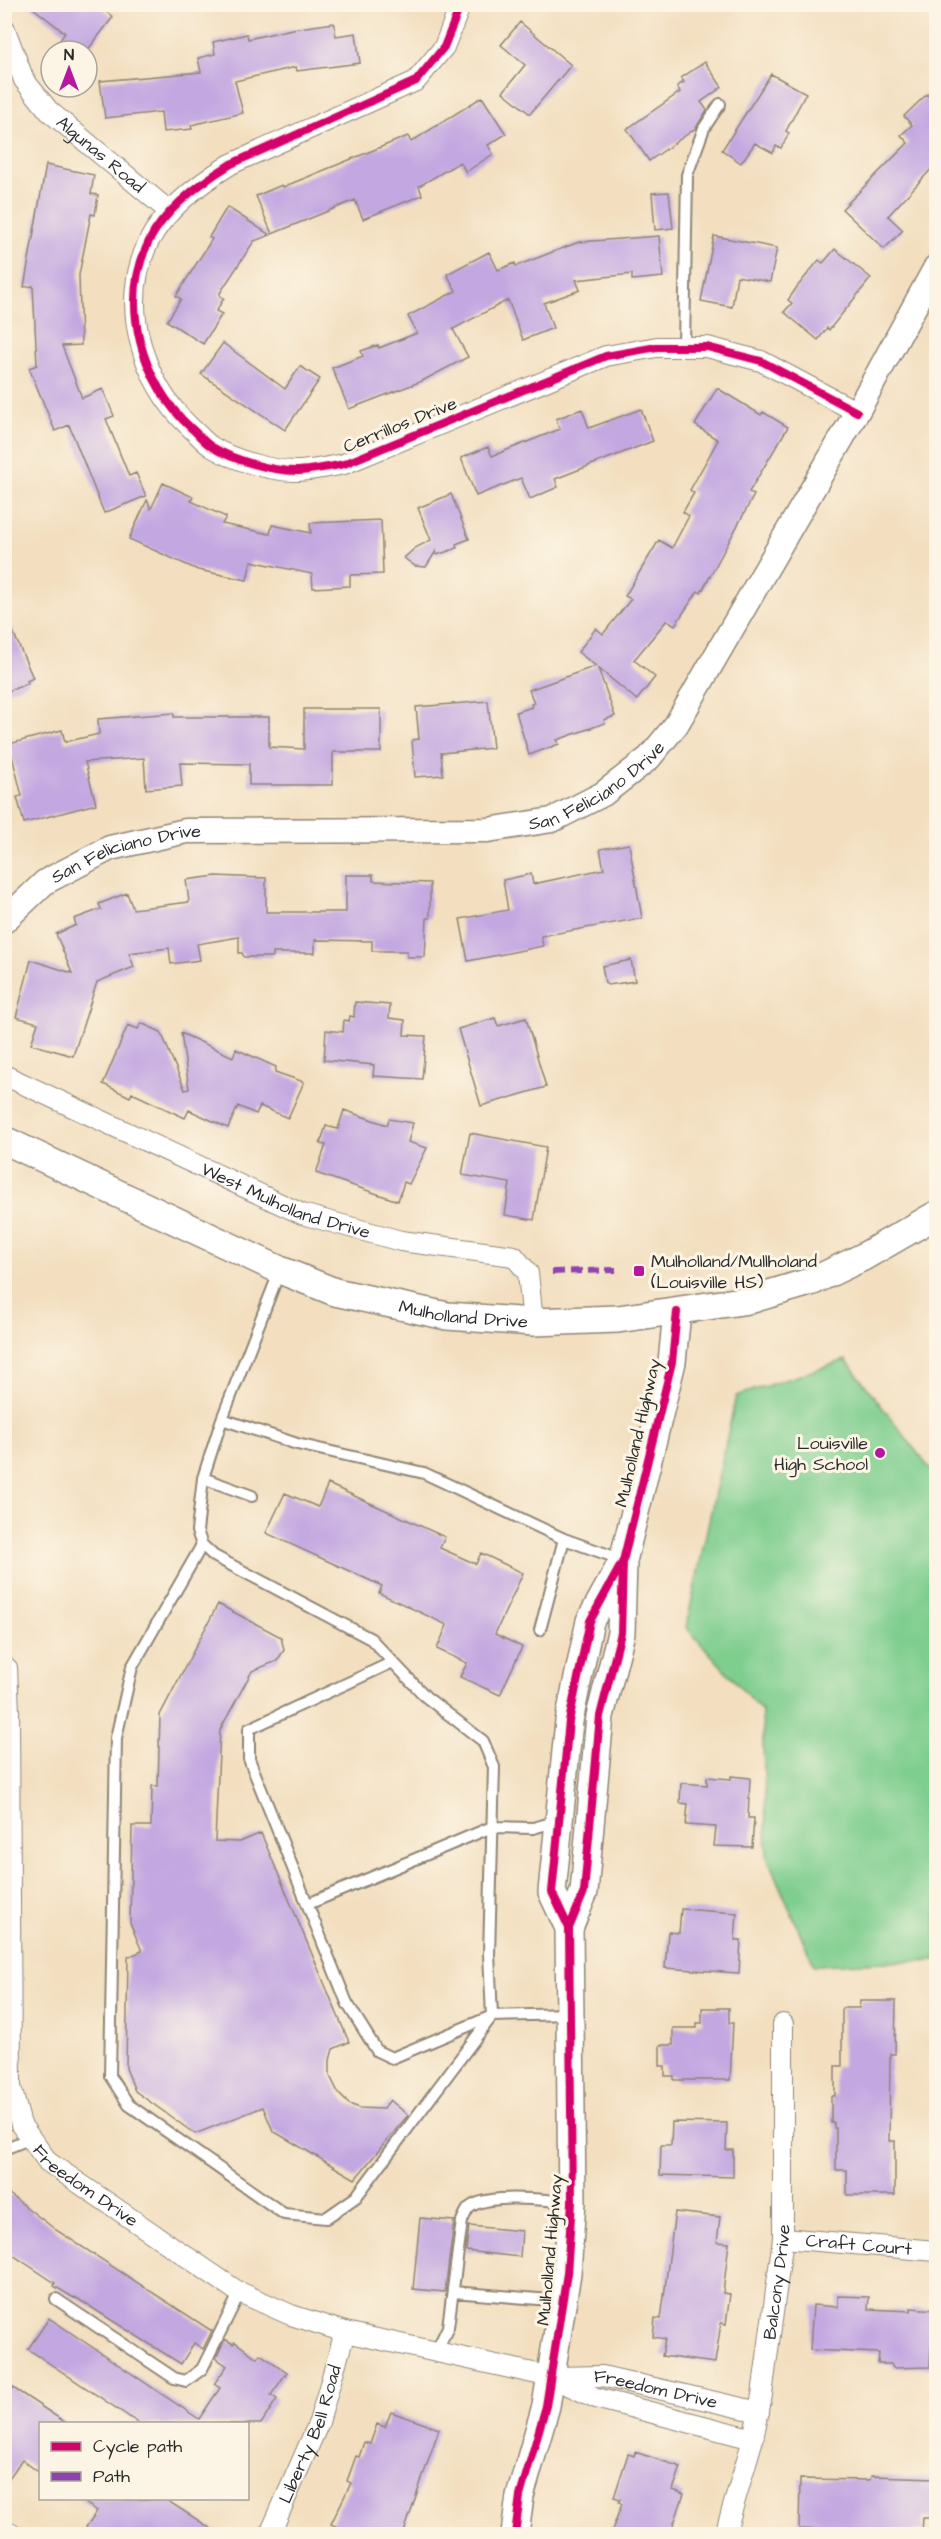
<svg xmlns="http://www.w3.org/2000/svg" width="941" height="2539" viewBox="0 0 941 2539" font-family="'Architects Daughter',sans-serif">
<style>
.green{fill:#7ece8e;stroke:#547c5c;stroke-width:1.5}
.building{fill:#c3a7e1}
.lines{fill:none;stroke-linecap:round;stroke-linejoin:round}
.service-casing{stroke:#8f8576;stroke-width:14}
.minor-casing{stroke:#8f8576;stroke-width:22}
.tertiary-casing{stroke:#8f8576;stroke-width:27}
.secondary-casing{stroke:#8f8576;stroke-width:30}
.service{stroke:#fff;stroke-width:10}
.minor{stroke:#fff;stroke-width:20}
.tertiary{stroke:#fff;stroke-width:24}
.secondary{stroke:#fff;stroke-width:27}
.quiet{stroke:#8e44ad;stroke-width:6;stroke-dasharray:12 6;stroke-linecap:butt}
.cycleway-casing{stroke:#fcf5e5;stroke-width:11}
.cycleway{stroke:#d6006c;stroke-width:8}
.poi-dot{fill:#b5179e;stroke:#fcf5e5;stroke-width:2}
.labels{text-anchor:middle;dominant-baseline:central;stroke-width:6;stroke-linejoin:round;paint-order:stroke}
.street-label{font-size:18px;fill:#2b2b2b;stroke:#fcf5e5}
.poi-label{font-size:18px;fill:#2b2b2b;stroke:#fcf5e5;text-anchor:start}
</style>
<rect width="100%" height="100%" fill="#fcf5e5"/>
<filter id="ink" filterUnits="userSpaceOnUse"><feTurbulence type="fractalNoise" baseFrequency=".0167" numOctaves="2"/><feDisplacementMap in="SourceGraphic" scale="12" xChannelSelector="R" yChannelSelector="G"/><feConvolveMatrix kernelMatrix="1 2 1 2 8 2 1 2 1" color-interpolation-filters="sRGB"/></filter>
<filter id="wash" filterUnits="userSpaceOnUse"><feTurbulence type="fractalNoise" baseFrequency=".008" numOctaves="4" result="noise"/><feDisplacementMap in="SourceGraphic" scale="24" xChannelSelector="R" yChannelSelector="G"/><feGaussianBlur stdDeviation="1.35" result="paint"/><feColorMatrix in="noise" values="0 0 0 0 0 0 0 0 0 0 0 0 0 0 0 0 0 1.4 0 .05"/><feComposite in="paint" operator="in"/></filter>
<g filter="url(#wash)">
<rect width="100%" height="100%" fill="#f3dfc0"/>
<path class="green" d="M 846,1360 L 936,1477 L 936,1960 L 814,1965 L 767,1857 L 762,1711 L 686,1627 L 736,1396 Z"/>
<g id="blocks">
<path class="building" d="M 28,4 L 97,4 L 113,17 L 87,51 L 52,51 L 65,33 Z
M 520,22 L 571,65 L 530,114 L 503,92 L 525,65 L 501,45 Z
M 334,23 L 336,36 L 356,33 L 360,63 L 297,71 L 296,67 L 235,81 L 243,113 L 191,125 L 192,129 L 163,132 L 161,112 L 105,118 L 100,81 L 201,72 L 198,58 L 215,54 L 213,42 L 247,34 L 248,39 L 292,29 Z
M 705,62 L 722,87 L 701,102 L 707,110 L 696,128 L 649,161 L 627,129 L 680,92 L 677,86 L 684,82 L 681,78 Z
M 771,74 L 806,93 L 786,131 L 789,133 L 781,148 L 776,146 L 773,153 L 755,143 L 741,163 L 722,150 Z
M 927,94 L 936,105 L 936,164 L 888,216 L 903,230 L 884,249 L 842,209 L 908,143 L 901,135 L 912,125 L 904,116 Z
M 482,97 L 506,134 L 488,145 L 493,154 L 466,172 L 460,162 L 419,186 L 422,195 L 363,219 L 355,200 L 272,234 L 256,196 L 282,185 L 283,187 L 408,136 L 411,142 Z
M 46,165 L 94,175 L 91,194 L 98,195 L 95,215 L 91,214 L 79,275 L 81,345 L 62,346 L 82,398 L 103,389 L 114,416 L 106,419 L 129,476 L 136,473 L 146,496 L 104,513 L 69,425 L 55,431 L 29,368 L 37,365 L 33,286 L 24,287 Z
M 669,192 L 673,228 L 655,230 L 652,193 Z
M 227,207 L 270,235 L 254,241 L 220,293 L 220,296 L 224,298 L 216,311 L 222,314 L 203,344 L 167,321 L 181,299 L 176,296 L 212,239 L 209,237 Z
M 659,236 L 663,277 L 632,280 L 632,274 L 576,280 L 580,290 L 544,303 L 553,328 L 523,340 L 508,300 L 453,329 L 468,357 L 422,381 L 349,409 L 332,368 L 363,356 L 361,351 L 378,345 L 379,348 L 417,333 L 408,316 L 456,291 L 447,274 L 489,252 L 498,270 L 515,263 L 516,266 L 579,242 Z
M 714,236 L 777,248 L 770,282 L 737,276 L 732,307 L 701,301 Z
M 835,249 L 871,278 L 829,330 L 827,328 L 818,340 L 784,312 L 792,303 L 788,300 L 797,287 L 819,260 L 823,263 Z
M 223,343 L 285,389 L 300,366 L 320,379 L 285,430 L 201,374 Z
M 717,388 L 761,415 L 763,412 L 788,427 L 749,492 L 754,495 L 701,593 L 698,591 L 675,625 L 667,620 L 634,660 L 655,677 L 637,700 L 598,668 L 615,716 L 604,720 L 605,723 L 557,740 L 559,744 L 529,755 L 516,712 L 532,707 L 531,704 L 534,703 L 529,690 L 596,666 L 578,652 L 596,628 L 603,634 L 631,599 L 625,596 L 659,540 L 672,548 L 689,516 L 683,512 L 694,493 L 690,490 L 718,440 L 695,425 Z
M 582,409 L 589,428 L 641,409 L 653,441 L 555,479 L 558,487 L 530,499 L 521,478 L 476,496 L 461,458 L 488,447 L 492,456 L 560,429 L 556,419 Z
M 163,483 L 193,497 L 191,501 L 226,517 L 222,524 L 270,534 L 272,525 L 311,533 L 310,523 L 381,520 L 383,574 L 350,575 L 350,586 L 313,588 L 312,574 L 251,561 L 247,580 L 198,570 L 129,539 L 147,500 L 151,509 Z
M 451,494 L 469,539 L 456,544 L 457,548 L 437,555 L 436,551 L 426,567 L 415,566 L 404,558 L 415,548 L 431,540 L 418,508 Z
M 4,611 L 33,678 L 27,681 L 28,683 L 4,693 Z
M 488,701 L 493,748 L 441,753 L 443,775 L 415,777 L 412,740 L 419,739 L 416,707 Z
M 304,709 L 381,709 L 381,752 L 333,752 L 333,785 L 249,785 L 249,764 L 180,763 L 182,786 L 146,789 L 144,758 L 85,762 L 96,804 L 24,823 L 17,797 L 22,796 L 9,744 L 62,730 L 65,742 L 99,734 L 98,719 L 174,713 L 174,717 L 269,717 L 269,747 L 304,749 Z
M 629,844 L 642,918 L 541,936 L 543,946 L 468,961 L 460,919 L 508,910 L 503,880 L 531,874 L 533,884 L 604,869 L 600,849 Z
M 346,875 L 373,875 L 373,881 L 430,883 L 430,918 L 427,918 L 425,957 L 407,957 L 407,951 L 372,951 L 372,941 L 315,940 L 315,953 L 273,953 L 273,957 L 244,957 L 242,953 L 239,953 L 239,937 L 197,944 L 200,960 L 171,964 L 169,948 L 129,953 L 134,967 L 97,982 L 73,1056 L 31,1044 L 38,1023 L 16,1017 L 31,960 L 72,973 L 56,934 L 76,925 L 74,919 L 101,909 L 99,904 L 127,893 L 133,909 L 189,902 L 186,880 L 216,876 L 266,878 L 266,912 L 346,912 Z
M 631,960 L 635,981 L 608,985 L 605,983 L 602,966 Z
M 355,1002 L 390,1005 L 389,1018 L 405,1020 L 404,1035 L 426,1036 L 422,1079 L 373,1076 L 374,1065 L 324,1060 L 326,1030 L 343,1032 L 344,1020 L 349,1021 L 350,1016 L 354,1017 Z
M 495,1018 L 498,1026 L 526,1018 L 546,1087 L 481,1106 L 458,1029 Z
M 141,1023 L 161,1032 L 185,1090 L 189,1089 L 181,1033 L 233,1057 L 236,1049 L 276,1067 L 275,1072 L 304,1082 L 288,1118 L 260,1106 L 256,1114 L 238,1106 L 228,1128 L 189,1110 L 185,1118 L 132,1093 L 130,1097 L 103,1084 L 128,1025 L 138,1029 Z
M 344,1110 L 387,1125 L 389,1119 L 413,1123 L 408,1142 L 427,1148 L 409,1184 L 404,1182 L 398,1201 L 316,1173 L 326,1145 L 320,1144 L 326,1126 L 338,1129 Z
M 470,1133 L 546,1147 L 534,1220 L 505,1215 L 510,1183 L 462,1175 Z
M 328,1484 L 445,1537 L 440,1548 L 476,1564 L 481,1553 L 523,1573 L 495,1634 L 522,1647 L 500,1695 L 460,1677 L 467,1663 L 437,1649 L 447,1625 L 379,1593 L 382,1586 L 266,1533 L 285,1493 L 318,1507 Z
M 218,1604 L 281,1637 L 284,1650 L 277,1661 L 252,1671 L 220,1730 L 215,1841 L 240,1842 L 261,1833 L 349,2042 L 333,2049 L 330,2060 L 330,2076 L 339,2094 L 349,2104 L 360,2108 L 383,2109 L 390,2100 L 408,2115 L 355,2179 L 273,2131 L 263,2107 L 195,2134 L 135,2091 L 126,2068 L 128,1957 L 142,1951 L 130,1923 L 132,1826 L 151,1826 L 152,1786 L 158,1786 L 160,1715 Z
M 731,1776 L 750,1778 L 748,1818 L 754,1818 L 752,1847 L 714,1846 L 716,1827 L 686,1825 L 688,1804 L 680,1803 L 681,1783 L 707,1785 L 707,1777 L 731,1779 Z
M 681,1909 L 737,1913 L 735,1940 L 741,1940 L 739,1973 L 665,1968 L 668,1932 L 679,1933 Z
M 860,2001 L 896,2001 L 895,2054 L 890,2054 L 889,2141 L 895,2141 L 895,2195 L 847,2195 L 847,2170 L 836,2170 L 836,2128 L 834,2128 L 834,2123 L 831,2123 L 831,2096 L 835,2096 L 835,2066 L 842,2066 L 842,2008 L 859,2008 Z
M 702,2008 L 729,2008 L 729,2023 L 733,2023 L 730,2080 L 674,2080 L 674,2076 L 665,2076 L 665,2066 L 660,2066 L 660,2045 L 673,2045 L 673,2028 L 697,2028 L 697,2023 L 702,2023 Z
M 672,2122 L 727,2123 L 726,2150 L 733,2150 L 733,2177 L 660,2175 L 661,2145 L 671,2145 Z
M 4,2190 L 56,2230 L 212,2331 L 203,2349 L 194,2343 L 181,2364 L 75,2297 L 74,2298 L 54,2286 L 55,2283 L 4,2249 Z
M 675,2212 L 720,2217 L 717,2242 L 729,2243 L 723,2293 L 730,2294 L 726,2324 L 721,2323 L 715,2363 L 662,2356 L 665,2339 L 653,2337 L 655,2318 L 661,2319 Z
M 420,2218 L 454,2221 L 445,2292 L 413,2289 Z
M 469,2226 L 522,2231 L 520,2257 L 466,2251 Z
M 838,2296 L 869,2297 L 868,2309 L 911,2311 L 911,2308 L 936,2310 L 936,2342 L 934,2347 L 931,2347 L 930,2367 L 893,2368 L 891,2364 L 878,2364 L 879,2353 L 810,2350 L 813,2305 L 838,2307 Z
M 49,2318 L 199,2419 L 220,2388 L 214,2384 L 227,2366 L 216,2358 L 225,2339 L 233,2344 L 235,2342 L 257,2358 L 260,2354 L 287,2372 L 271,2395 L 277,2399 L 261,2424 L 140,2424 L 28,2349 Z
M 4,2382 L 68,2424 L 40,2424 L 40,2473 L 22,2460 L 4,2485 Z
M 391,2412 L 439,2429 L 403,2535 L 352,2535 L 331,2524 L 351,2483 L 347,2481 L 356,2456 L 359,2457 L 364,2442 L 370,2444 L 377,2424 L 385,2427 Z
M 635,2452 L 681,2467 L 673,2490 L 684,2494 L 670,2535 L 610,2535 L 622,2504 L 619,2502 L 620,2499 L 614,2497 L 628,2454 L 634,2456 Z
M 871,2476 L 936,2478 L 936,2518 L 923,2518 L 922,2532 L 823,2535 L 824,2530 L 799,2529 L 800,2479 L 870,2480 Z
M 79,2499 L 165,2499 L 221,2535 L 97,2535 L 86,2527 L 97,2511 Z"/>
</g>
</g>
<g filter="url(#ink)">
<use href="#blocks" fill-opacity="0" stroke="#8f8576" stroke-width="1.5"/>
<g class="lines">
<defs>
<path id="service" d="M 684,347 L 687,175 L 704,128 L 720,104
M 222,1419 L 297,1444 L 424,1473 L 564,1539 L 623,1560
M 203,1478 L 252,1496
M 202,1545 L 132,1667 L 116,1738 L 110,2076 L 129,2105 L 284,2214 L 326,2218 L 356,2197 L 492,2016 L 489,1954 L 494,1767 L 483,1741 L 426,1697 L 371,1639 L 214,1556 L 202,1545 L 197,1531 L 203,1478 L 222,1419 L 280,1270
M 540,1630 L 564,1539
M 393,1662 L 249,1729 L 249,1759 L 347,2003 L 377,2051 L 392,2058 L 492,2016 L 570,2014
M 308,1904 L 492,1827 L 533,1828 L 558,1821
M 4,2149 L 31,2138
M 453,2292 L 563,2301
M 56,2299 L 174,2378 L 186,2381 L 202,2369 L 240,2292
M 436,2352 L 448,2327 L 462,2221 C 464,2217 466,2211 469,2208 C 487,2192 549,2201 572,2202"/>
<g id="minor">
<path d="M 461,4 L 444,47 L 416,81 L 231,164 C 200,183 166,208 149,241 C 118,304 142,383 191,428 C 198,434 204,442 212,447 C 233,460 274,472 299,471 C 314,470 329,467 344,464 L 606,356 L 657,347 L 707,347 L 761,361 L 857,412"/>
<path id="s1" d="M 4,27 L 24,80 L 49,111 L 170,212"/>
<path id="s2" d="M 4,1075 L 302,1214 L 401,1241 L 514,1256 L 528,1273 L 533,1322"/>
<path id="s3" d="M 7,1668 L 9,1711 L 11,2087 L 21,2125 L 48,2162 L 237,2291 L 291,2315 L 345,2332 L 551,2377 L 596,2398 L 753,2439"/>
<path id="s4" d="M 783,2238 L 936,2251"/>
<path id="s5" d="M 557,2377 L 602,2376 L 759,2412"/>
<path d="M 4,2529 L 13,2534"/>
<path id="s6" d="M 270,2534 L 319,2422 L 345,2332"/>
<path id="s7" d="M 725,2534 L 753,2439 L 762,2395 L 783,2238 L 783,2024"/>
</g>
<g id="tertiary">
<path id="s8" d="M 4,921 L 45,882 L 110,848 L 186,831 L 488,830 L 552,820 L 603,794 L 649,758 L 676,725 L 857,412 L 936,267"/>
</g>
<g id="secondary">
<path id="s9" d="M 4,1140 L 280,1270 L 335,1292 L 447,1316 L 533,1322 L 618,1319 L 749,1300 L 813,1281 L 863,1257 L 936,1215"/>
<path d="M 569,1928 L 584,1892 L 600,1716 L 621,1633 L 623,1561 L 672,1362 L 677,1312"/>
<path d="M 515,2534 L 520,2496 L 546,2406 L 567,2273 L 572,2202 L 569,1928 L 552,1892 L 569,1721 L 590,1621 L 623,1561"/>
</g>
</defs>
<use href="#service" class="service-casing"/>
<use href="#minor" class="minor-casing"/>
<use href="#tertiary" class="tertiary-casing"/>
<use href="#secondary" class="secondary-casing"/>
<use href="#service" class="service"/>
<use href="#minor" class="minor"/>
<use href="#tertiary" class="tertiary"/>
<use href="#secondary" class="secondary"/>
<path class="quiet" d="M 552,1272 L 616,1270"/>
<defs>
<path id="cycleway" d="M 461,4 L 444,47 L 416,81 L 231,164 C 200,183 166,208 149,241 C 118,304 142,383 191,428 C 198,434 204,442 212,447 C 233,460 274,472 299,471 C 314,470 329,467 344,464 L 606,356 L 657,347 L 707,347 L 761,361 L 857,412
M 569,1928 L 584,1892 L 600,1716 L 621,1633 L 623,1561 L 672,1362 L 677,1312
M 515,2534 L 520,2496 L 546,2406 L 567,2273 L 572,2202 L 569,1928 L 552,1892 L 569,1721 L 590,1621 L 623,1561"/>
</defs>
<use href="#cycleway" class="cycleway-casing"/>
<use href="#cycleway" class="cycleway"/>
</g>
</g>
<g class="poi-dot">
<rect x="633" y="1265" width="12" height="12" rx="3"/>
<circle cx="880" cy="1453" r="6"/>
</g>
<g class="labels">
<g class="street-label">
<text stroke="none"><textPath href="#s1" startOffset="164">Algunas Road</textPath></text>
<text transform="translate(400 425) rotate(-22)">Cerrillos Drive</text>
<text stroke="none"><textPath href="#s8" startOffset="630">San Feliciano Drive</textPath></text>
<text stroke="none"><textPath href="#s8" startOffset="144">San Feliciano Drive</textPath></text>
<text stroke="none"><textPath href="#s2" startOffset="309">West Mulholland Drive</textPath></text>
<text stroke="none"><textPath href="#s9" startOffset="495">Mulholland Drive</textPath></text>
<text transform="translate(638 1433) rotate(-77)">Mulholland Highway</text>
<text stroke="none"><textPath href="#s3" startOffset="548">Freedom Drive</textPath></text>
<text stroke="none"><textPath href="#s4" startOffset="76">Craft Court</textPath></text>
<text transform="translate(550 2250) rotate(-85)">Mulholland Highway</text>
<text stroke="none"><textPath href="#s7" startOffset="258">Balcony Drive</textPath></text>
<text stroke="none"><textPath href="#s5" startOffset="100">Freedom Drive</textPath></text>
<text stroke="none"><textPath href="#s6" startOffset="108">Liberty Bell Road</textPath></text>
</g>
<g class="poi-label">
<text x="651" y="1261">Mulholland/Mullholand<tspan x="651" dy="21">(Louisville HS)</tspan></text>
<text x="868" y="1443" text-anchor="end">Louisville<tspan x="868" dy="21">High School</tspan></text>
</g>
</g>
<rect width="941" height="2539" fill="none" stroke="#fcf5e5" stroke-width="24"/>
<rect x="39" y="2422" width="210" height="78" fill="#fcf5e5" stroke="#a8a49b" stroke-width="1.5"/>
<rect x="51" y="2442" width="30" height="9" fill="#d6006c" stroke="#a8a49b" stroke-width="1.5"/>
<text x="93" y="2452" font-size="18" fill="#2b2b2b">Cycle path</text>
<rect x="51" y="2472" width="30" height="9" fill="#8e44ad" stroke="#a8a49b" stroke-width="1.5"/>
<text x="93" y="2482" font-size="18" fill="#2b2b2b">Path</text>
<g transform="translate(69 69)"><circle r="28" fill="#fcf5e5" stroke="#a8a49b" stroke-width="1.5"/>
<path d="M0-4.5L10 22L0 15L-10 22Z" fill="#b5179e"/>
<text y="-9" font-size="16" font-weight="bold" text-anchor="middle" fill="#2b2b2b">N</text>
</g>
</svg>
